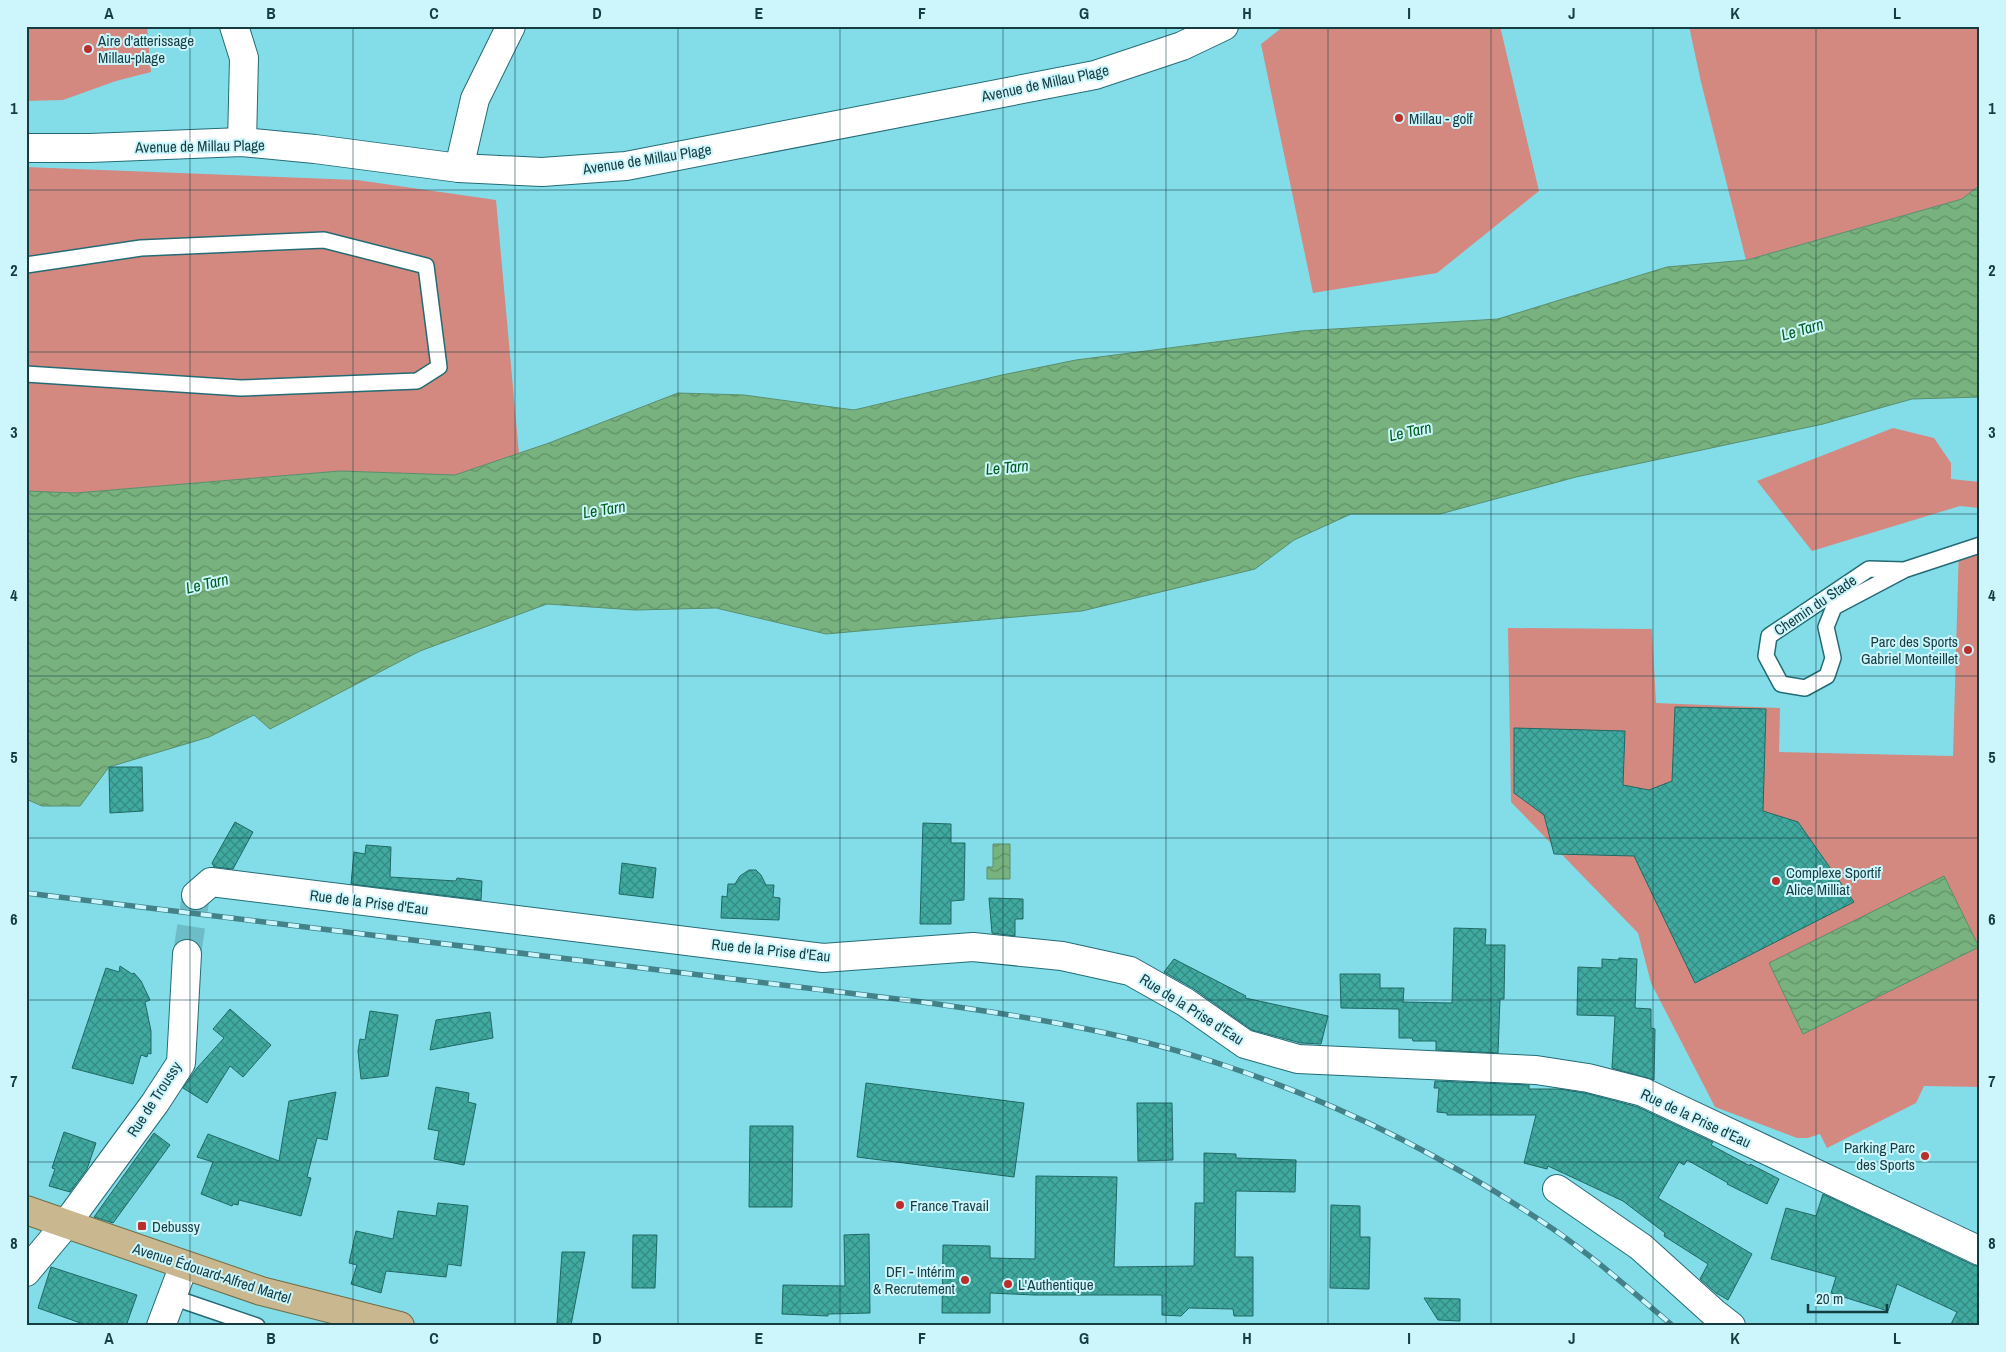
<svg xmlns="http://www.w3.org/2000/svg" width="2006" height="1352" viewBox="0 0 2006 1352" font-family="'Archivo Narrow',sans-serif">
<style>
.green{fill:#d38980}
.water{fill:url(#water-waves);stroke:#5a8f6c}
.building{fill:url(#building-cross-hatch);stroke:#216963}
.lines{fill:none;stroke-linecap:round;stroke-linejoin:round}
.street-tunnel{stroke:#6cbdc7;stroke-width:28;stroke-dasharray:28 14;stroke-linecap:butt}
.lane-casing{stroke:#246c75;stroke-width:18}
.street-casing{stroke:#246c75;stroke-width:30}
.secondary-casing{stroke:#246c75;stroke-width:30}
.primary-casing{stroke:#716d44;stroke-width:30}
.lane{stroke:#fff;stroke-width:15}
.street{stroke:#fff;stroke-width:28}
.secondary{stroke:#fff;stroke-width:28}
.primary{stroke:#c8b78f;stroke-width:28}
.rail-casing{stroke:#44828a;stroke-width:5.5}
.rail{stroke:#ccf6fc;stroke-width:4;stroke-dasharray:11;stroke-linecap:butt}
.grid{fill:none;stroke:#153c41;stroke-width:1;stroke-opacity:0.55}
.poi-dot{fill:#bc2e2b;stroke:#ccf6fc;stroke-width:2}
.labels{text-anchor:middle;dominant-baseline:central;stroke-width:4;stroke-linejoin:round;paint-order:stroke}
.poi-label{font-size:15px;fill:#153c41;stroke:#ccf6fc;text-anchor:start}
.street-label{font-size:15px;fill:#153c41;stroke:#ccf6fc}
.water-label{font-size:16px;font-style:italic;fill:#005e1d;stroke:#ccf6fc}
.neatline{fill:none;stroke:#153c41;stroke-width:2}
.grid-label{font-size:16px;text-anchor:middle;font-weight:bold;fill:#153c41}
</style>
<defs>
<pattern id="water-waves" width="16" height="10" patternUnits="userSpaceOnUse" patternTransform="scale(1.25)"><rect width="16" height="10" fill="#78b27e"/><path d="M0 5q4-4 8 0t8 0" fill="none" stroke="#619269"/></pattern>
<pattern id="building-cross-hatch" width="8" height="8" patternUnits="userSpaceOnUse" patternTransform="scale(1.25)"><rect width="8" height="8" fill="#40a9a0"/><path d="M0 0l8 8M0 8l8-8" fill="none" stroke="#348b84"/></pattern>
</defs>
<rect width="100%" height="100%" fill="#82dde9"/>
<path class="green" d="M 26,26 L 147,26 L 151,72 L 116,81 L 63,100 L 26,101 Z
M 1284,26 L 1500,26 L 1539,191 L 1437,273 L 1313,293 L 1261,44 Z
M 1689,26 L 1980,26 L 1980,185 L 1962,199 L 1746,260 L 1701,82 Z
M 26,167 L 357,180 L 496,200 L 519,454 L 455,475 L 340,471 L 76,493 L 26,491 Z
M 1893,428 L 1934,438 L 1951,463 L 1951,479 L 1980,482 L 1980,508 L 1960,506 L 1812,551 L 1757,481 Z
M 1959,544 L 1980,544 L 1980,1087 L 1924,1086 L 1916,1103 L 1827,1148 L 1820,1134 L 1808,1138 L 1797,1138 L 1715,1107 L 1651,983 L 1638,933 L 1511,802 L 1508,628 L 1652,629 L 1656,703 L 1780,708 L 1779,752 L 1953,756 Z"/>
<path class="water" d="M 1980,185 L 1980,397 L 1912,399 L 1823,424 L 1576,477 L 1440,514 L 1351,514 L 1294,540 L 1255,569 L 1082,611 L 826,634 L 716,608 L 635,610 L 547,604 L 420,651 L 270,729 L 254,715 L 209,737 L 109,767 L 80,806 L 42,806 L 26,799 L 26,491 L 76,493 L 340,471 L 455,475 L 549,443 L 678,393 L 744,395 L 854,410 L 1002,375 L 1076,360 L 1301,331 L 1498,319 L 1667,267 L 1747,260 L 1962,199 Z
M 993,844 L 1010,844 L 1010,879 L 987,879 L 987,867 L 993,867 Z
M 1944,876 L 1979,947 L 1803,1034 L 1769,963 Z"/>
<path class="building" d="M 1675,707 L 1766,709 L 1763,811 L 1798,822 L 1854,902 L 1695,983 L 1634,856 L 1554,854 L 1544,815 L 1514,793 L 1514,728 L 1625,731 L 1623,785 L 1649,790 L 1672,781 Z
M 109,767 L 142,767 L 143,811 L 110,813 Z
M 235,822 L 253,832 L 233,869 L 214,867 L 212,863 Z
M 923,823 L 951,824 L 951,843 L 965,843 L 964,900 L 951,901 L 951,924 L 920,924 Z
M 366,845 L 391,847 L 390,877 L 456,881 L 457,878 L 482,881 L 481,900 L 351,884 L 354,852 L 365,854 Z
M 622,863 L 656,868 L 653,898 L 619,894 Z
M 749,870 L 756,870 L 761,875 L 766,885 L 774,885 L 773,897 L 780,898 L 779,920 L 721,918 L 722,896 L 727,897 L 728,884 L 735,884 L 740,876 Z
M 989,898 L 1023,899 L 1023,919 L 1015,919 L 1015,936 L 992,933 Z
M 1454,928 L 1486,929 L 1485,945 L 1505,945 L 1504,999 L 1500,999 L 1498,1053 L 1436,1050 L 1436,1041 L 1413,1041 L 1412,1038 L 1399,1038 L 1399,1009 L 1341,1008 L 1340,974 L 1380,974 L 1380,988 L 1404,988 L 1403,1002 L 1452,1003 Z
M 1619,958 L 1637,959 L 1635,1008 L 1651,1009 L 1651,1028 L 1655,1029 L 1654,1080 L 1612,1068 L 1615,1016 L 1577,1015 L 1578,967 L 1602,968 L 1602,959 L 1618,960 Z
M 1174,959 L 1246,996 L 1245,998 L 1328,1016 L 1321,1044 L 1301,1043 L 1252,1030 L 1194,989 L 1164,972 Z
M 120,966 L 132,974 L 134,973 L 141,981 L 150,1000 L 145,1002 L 151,1031 L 151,1054 L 148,1053 L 147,1057 L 141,1055 L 133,1084 L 72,1068 L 106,968 L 119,972 Z
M 230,1009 L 271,1045 L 243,1077 L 230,1066 L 207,1103 L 183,1088 L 197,1068 L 224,1038 L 213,1029 Z
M 370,1011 L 398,1015 L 388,1076 L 361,1079 L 358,1051 L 360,1039 L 365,1040 Z
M 490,1012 L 493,1038 L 430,1050 L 436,1020 Z
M 1435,1081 L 1529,1085 L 1529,1089 L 1559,1089 L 1585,1093 L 1638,1107 L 1710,1141 L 1713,1142 L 1711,1145 L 1750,1166 L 1750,1164 L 1779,1179 L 1767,1204 L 1727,1184 L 1728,1183 L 1687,1160 L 1684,1165 L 1679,1162 L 1658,1198 L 1752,1254 L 1728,1300 L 1716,1293 L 1700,1279 L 1708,1264 L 1664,1236 L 1665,1233 L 1623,1201 L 1548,1166 L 1547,1169 L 1524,1163 L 1536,1115 L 1447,1115 L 1447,1113 L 1437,1112 L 1439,1088 L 1434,1088 Z
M 866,1083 L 1024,1103 L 1014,1177 L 857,1157 Z
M 436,1087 L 469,1093 L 468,1102 L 476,1104 L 464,1165 L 434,1159 L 439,1131 L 428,1129 Z
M 336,1092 L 327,1140 L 317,1138 L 307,1177 L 311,1178 L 301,1216 L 239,1200 L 238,1205 L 233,1204 L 232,1206 L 201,1194 L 213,1162 L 197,1157 L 208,1134 L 279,1161 L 289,1101 Z
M 1137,1103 L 1172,1103 L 1173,1160 L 1138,1161 Z
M 750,1126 L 793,1126 L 792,1207 L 749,1207 Z
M 64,1132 L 96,1143 L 87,1169 L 70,1192 L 49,1186 L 55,1169 L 52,1168 Z
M 154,1133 L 170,1145 L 113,1223 L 94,1217 Z
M 1204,1153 L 1236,1154 L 1236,1158 L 1296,1160 L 1295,1192 L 1236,1191 L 1235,1257 L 1253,1257 L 1253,1316 L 1234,1316 L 1233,1309 L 1189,1308 L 1181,1316 L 1162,1315 L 1162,1295 L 1034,1295 L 990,1293 L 990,1313 L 942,1313 L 943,1245 L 990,1246 L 990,1258 L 1035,1259 L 1036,1176 L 1117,1177 L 1114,1267 L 1194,1266 L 1195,1203 L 1204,1203 Z
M 1823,1194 L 1973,1265 L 1980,1266 L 1980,1326 L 1950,1326 L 1957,1312 L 1897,1284 L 1888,1311 L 1831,1293 L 1836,1277 L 1771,1259 L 1786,1208 L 1816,1216 Z
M 438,1203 L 468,1206 L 461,1266 L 448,1264 L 446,1277 L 386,1271 L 381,1293 L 351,1284 L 357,1265 L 349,1263 L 356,1231 L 393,1239 L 398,1211 L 436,1216 Z
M 1331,1205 L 1360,1206 L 1360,1237 L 1370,1237 L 1369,1289 L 1330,1288 Z
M 869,1234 L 870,1313 L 828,1314 L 828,1316 L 782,1314 L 783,1285 L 845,1286 L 844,1235 Z
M 633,1235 L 657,1235 L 655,1288 L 632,1288 Z
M 562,1252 L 585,1252 L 571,1325 L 557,1323 Z
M 51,1267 L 137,1295 L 126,1326 L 89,1326 L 38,1308 Z
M 1424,1298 L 1460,1299 L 1460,1321 L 1438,1320 Z"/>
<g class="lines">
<path class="street-tunnel" d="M 187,954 L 196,895"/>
<defs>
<path id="lane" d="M 26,265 L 141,248 L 324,240 L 426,266 L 439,367 L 417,381 L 241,388 L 26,374
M 1904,570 L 1869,569 L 1769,636 L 1766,656 L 1781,684 L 1805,688 L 1827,676 L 1833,658 L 1826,627 L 1834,607 L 1904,570 L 1980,545
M 172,1297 L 257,1326"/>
<path id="street" d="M 234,26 L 244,58 L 242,142
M 459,168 L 475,99 L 511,26
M 196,895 L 211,882 L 823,958 L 973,947 L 1062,956 L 1130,971 L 1185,1002 L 1245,1044 L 1298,1059 L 1536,1070 L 1588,1078 L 1643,1092 L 1980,1251
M 1557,1189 L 1641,1247 L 1713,1312 L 1731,1326
M 26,1272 L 66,1224 L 155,1103 L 181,1063 L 187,954
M 161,1326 L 184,1265"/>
<path id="secondary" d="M 26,148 L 90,148 L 242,142 L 315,149 L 459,168 L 542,172 L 626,166 L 1095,75 L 1182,46 L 1224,26"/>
<path id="primary" d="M 26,1210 L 261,1291 L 400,1326"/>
</defs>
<use href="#lane" class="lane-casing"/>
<use href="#street" class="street-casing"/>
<use href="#secondary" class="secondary-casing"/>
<use href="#primary" class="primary-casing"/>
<use href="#lane" class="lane"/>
<use href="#street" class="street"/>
<use href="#secondary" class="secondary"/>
<use href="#primary" class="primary"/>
<defs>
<path id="rail" d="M 26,893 L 922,1002 C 1025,1016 1130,1033 1229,1067 C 1343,1105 1453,1161 1553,1229 C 1595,1258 1634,1293 1673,1326"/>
</defs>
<use href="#rail" class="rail-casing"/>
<use href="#rail" class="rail"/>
</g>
<path class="grid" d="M 190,26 L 190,1326M 353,26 L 353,1326M 515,26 L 515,1326M 678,26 L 678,1326M 840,26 L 840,1326M 1003,26 L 1003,1326M 1166,26 L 1166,1326M 1328,26 L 1328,1326M 1491,26 L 1491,1326M 1653,26 L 1653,1326M 1816,26 L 1816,1326M 26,190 L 1980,190M 26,352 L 1980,352M 26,514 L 1980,514M 26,676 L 1980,676M 26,838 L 1980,838M 26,1000 L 1980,1000M 26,1162 L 1980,1162"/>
<g class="poi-dot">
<circle cx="88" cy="49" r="5"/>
<circle cx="1399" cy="118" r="5"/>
<circle cx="1968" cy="650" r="5"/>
<circle cx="1776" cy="881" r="5"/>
<circle cx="1925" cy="1156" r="5"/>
<circle cx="900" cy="1205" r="5"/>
<rect x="137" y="1221" width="10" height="10" rx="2.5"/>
<circle cx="965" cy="1280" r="5"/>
<circle cx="1008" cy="1284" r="5"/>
</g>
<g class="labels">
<g class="poi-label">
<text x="98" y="40">Aire d'atterissage<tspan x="98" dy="17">Millau-plage</tspan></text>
<text x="1409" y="118">Millau - golf</text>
<text x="1958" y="641" text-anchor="end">Parc des Sports<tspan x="1958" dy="17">Gabriel Monteillet</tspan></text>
<text x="1786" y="872">Complexe Sportif<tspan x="1786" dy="17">Alice Milliat</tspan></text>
<text x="1915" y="1147" text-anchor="end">Parking Parc<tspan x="1915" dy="17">des Sports</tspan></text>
<text x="910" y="1205">France Travail</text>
<text x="152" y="1226">Debussy</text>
<text x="955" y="1271" text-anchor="end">DFI - Intérim<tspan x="955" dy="17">&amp; Recrutement</tspan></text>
<text x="1018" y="1284">L'Authentique</text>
</g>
<g class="street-label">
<text transform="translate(1045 83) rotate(-12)">Avenue de Millau Plage</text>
<text transform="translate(200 146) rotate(-1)">Avenue de Millau Plage</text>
<text transform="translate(647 159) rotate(-9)">Avenue de Millau Plage</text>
<text transform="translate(1815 605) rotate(-34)">Chemin du Stade</text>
<text transform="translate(369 902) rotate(7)">Rue de la Prise d'Eau</text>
<text transform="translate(771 950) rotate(6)">Rue de la Prise d'Eau</text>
<text transform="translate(1192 1009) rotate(32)">Rue de la Prise d'Eau</text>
<text transform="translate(154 1099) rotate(-57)">Rue de Troussy</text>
<text transform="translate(1696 1118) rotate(25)">Rue de la Prise d'Eau</text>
<text transform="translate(212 1273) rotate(18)">Avenue Édouard-Alfred Martel</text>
</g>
<g class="water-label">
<text transform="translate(1802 329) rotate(-16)">Le Tarn</text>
<text transform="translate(1410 431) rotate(-12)">Le Tarn</text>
<text transform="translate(1007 467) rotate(-5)">Le Tarn</text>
<text transform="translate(604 509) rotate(-9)">Le Tarn</text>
<text transform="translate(207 583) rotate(-13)">Le Tarn</text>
</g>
</g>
<rect width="2006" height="1352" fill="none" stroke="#ccf6fc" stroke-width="55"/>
<path d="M1808 1304v8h79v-8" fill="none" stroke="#153c41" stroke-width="2.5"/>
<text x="1816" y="1304" font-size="15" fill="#153c41" stroke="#ccf6fc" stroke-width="4" paint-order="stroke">20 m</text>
<rect x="28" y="28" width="1950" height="1296" class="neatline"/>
<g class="grid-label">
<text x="109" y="19">A</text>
<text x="271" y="19">B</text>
<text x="434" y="19">C</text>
<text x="597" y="19">D</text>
<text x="759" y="19">E</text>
<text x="922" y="19">F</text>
<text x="1084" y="19">G</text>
<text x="1247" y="19">H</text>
<text x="1409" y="19">I</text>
<text x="1572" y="19">J</text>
<text x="1735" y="19">K</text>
<text x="1897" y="19">L</text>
<text x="14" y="114">1</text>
<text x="1992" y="114">1</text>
<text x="14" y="276">2</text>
<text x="1992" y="276">2</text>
<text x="14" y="438">3</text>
<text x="1992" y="438">3</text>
<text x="14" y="601">4</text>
<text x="1992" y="601">4</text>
<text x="14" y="763">5</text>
<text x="1992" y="763">5</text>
<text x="14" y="925">6</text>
<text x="1992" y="925">6</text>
<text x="14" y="1087">7</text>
<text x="1992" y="1087">7</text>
<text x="14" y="1249">8</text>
<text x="1992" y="1249">8</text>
<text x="109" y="1344">A</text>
<text x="271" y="1344">B</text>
<text x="434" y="1344">C</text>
<text x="597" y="1344">D</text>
<text x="759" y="1344">E</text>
<text x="922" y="1344">F</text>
<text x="1084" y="1344">G</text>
<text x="1247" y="1344">H</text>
<text x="1409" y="1344">I</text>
<text x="1572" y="1344">J</text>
<text x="1735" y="1344">K</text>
<text x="1897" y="1344">L</text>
</g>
</svg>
